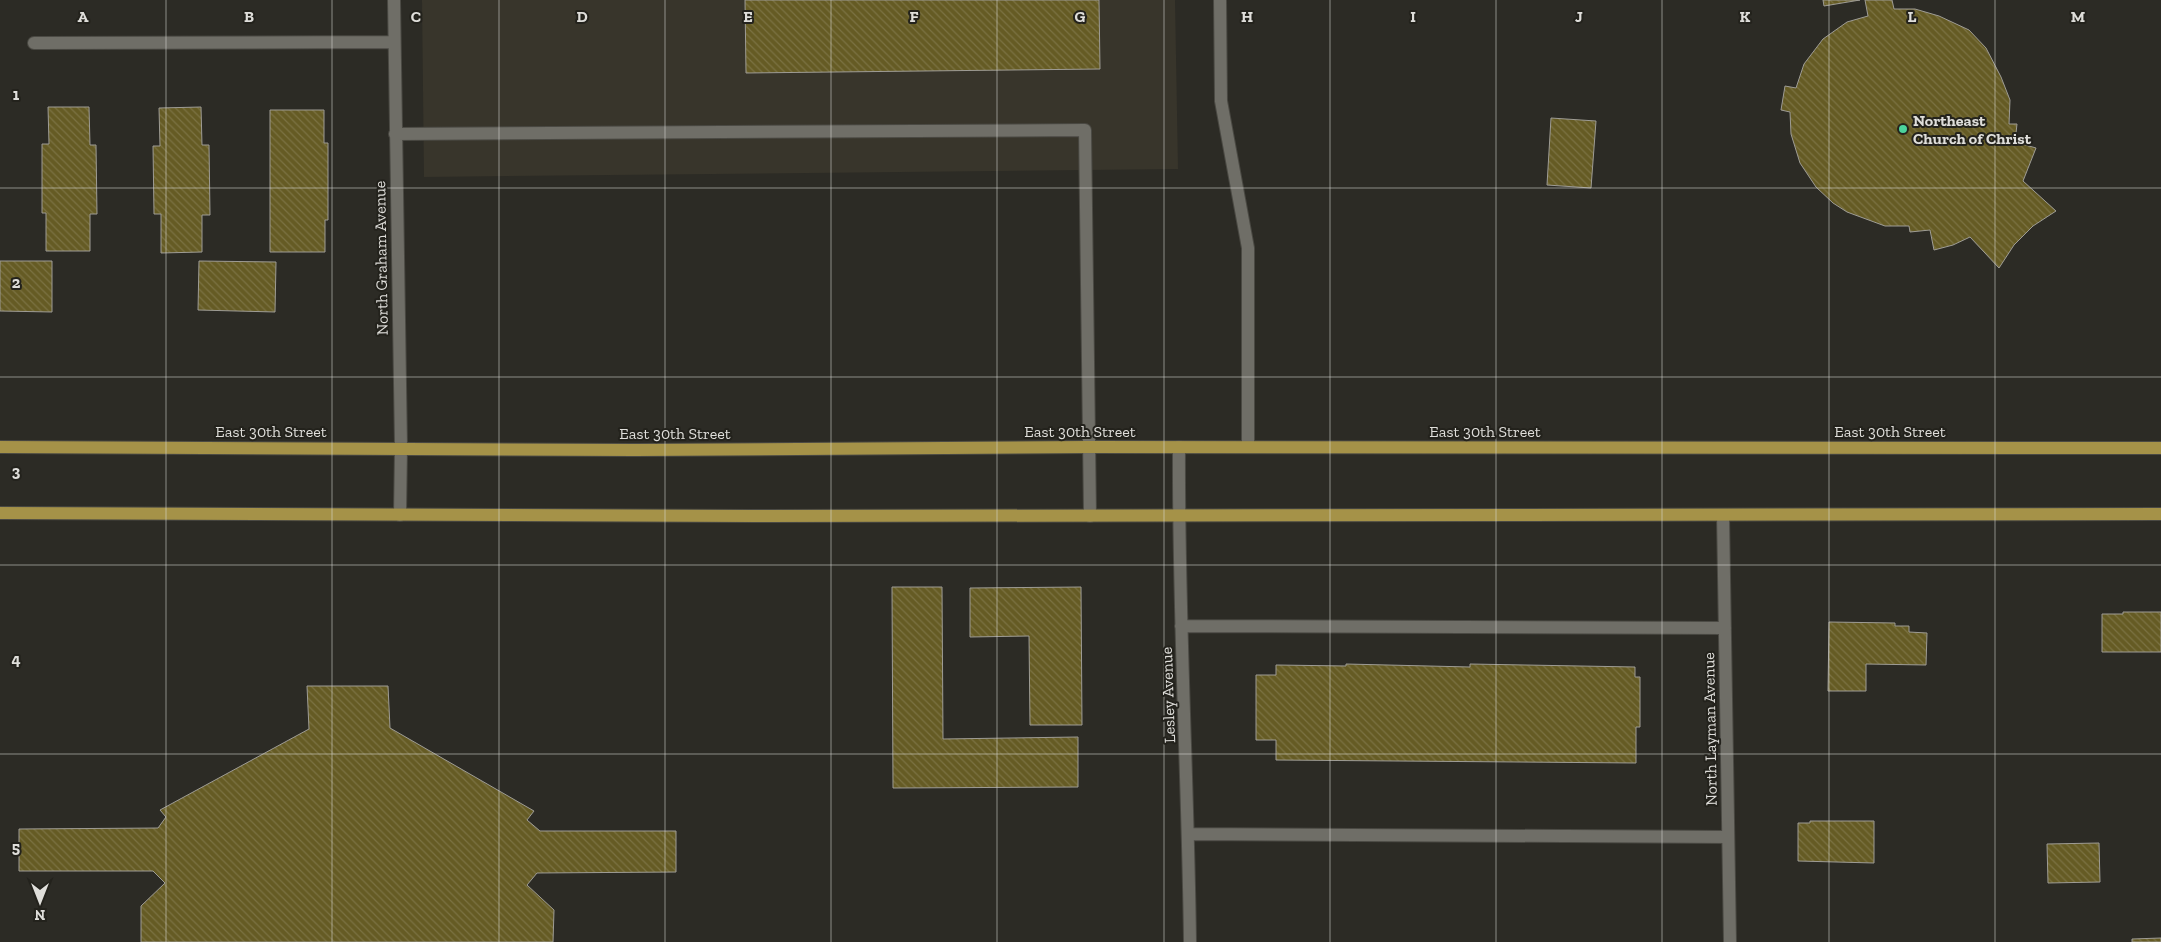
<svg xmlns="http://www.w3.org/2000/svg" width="2161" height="942" viewBox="0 0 2161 942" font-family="'Zilla Slab',serif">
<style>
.built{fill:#38352b}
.building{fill:url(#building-back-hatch);stroke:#9e9c95}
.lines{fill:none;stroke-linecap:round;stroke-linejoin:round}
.minor-casing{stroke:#4a4943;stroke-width:14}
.major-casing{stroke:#4a4943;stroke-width:14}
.minor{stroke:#6f6e67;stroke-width:12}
.major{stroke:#a59248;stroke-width:12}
.grid{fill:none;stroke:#dfdeda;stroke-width:1;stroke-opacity:0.55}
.poi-dot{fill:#4cd39b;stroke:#23221c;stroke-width:2}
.labels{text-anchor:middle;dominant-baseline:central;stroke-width:4;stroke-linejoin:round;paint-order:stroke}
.poi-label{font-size:16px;font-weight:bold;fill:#dfdeda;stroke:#23221c;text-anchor:start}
.street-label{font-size:16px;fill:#dfdeda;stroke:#23221c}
.grid-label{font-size:16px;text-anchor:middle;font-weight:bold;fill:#dfdeda;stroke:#23221c;stroke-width:4;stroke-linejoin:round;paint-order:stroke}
</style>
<defs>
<pattern id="building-back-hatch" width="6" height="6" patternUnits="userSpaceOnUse" patternTransform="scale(1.25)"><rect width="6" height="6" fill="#655b24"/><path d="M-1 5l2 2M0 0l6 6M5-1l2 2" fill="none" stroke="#7b7243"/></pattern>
</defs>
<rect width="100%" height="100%" fill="#2c2b25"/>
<path class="built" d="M 422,0 L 1175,0 L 1178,169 L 424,177 Z"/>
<path class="building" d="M 745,0 L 1099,0 L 1100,69 L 746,73 Z
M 1823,0 L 1860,0 L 1824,6 Z
M 1865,0 L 1892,0 L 1894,9 L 1915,9 L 1939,16 L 1969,30 L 1986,48 L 2001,77 L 2010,100 L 2009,124 L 2017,124 L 2015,142 L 2036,148 L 2023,181 L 2056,211 L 2033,226 L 2014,245 L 1999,268 L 1970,237 L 1953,245 L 1934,250 L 1930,230 L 1910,232 L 1909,226 L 1885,226 L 1847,212 L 1833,203 L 1816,187 L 1800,163 L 1791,134 L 1790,112 L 1781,110 L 1785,86 L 1796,88 L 1804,64 L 1823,39 L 1847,22 L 1868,16 Z
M 48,107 L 89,107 L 90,145 L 96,145 L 97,214 L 90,214 L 90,251 L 46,251 L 46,213 L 42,213 L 42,144 L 49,144 Z
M 201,107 L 202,145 L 209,145 L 210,215 L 202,215 L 202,252 L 161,253 L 161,214 L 154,214 L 153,146 L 160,146 L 159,108 Z
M 270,110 L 324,110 L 324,143 L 328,143 L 328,220 L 325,220 L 325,252 L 270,252 Z
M 1551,118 L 1596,121 L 1591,188 L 1547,185 Z
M 0,261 L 52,261 L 52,312 L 0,311 Z
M 199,261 L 276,262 L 275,312 L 198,310 Z
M 892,587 L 942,587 L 943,739 L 1078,737 L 1078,787 L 893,788 Z
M 1081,587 L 1082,725 L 1030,725 L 1029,636 L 970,637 L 970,588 Z
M 2123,612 L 2161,612 L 2161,652 L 2102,652 L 2102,614 L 2123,614 Z
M 1829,622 L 1895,623 L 1895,626 L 1909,626 L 1909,632 L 1927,633 L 1926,665 L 1866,664 L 1866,691 L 1828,691 Z
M 1346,664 L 1470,667 L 1470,664 L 1635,667 L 1635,677 L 1640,677 L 1640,727 L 1636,727 L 1636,763 L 1276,760 L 1276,740 L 1256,740 L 1256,675 L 1276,675 L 1276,665 L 1346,666 Z
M 307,686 L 388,686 L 390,728 L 534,811 L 527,820 L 540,831 L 676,831 L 676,872 L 537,873 L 527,885 L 554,910 L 553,942 L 141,942 L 141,906 L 165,883 L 153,871 L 19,871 L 19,829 L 158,828 L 166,817 L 160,810 L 309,729 Z
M 1810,821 L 1874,821 L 1874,863 L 1798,861 L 1798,823 L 1810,823 Z
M 2099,843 L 2100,882 L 2048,883 L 2047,844 Z
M 2161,938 L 2161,942 L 2132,942 L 2132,939 Z"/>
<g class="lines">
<defs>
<path id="minor" d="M 394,0 L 401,447 L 400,515
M 1220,0 L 1221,101 L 1248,248 L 1248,447
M 34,43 L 394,42
M 395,134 L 1085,130 L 1090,516
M 1179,447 C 1178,612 1188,777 1190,942
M 1723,515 L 1730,942
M 1181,626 L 1725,628
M 1188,834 L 1728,837"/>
<path id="major" d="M 0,447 L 635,450 L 1089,447 L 2161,448
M 0,513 L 752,516 L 2161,514"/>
</defs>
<use href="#minor" class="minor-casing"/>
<use href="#major" class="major-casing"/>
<use href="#minor" class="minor"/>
<use href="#major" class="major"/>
</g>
<path class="grid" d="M 166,0 L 166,942M 332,0 L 332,942M 499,0 L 499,942M 665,0 L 665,942M 831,0 L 831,942M 997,0 L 997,942M 1164,0 L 1164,942M 1330,0 L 1330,942M 1496,0 L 1496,942M 1662,0 L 1662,942M 1829,0 L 1829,942M 1995,0 L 1995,942M 0,188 L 2161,188M 0,377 L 2161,377M 0,565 L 2161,565M 0,754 L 2161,754"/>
<circle class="poi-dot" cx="1903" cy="129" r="5"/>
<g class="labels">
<g class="poi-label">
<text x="1913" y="120">Northeast<tspan x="1913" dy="18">Church of Christ</tspan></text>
</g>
<g class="street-label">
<text transform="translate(381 258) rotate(-91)">North Graham Avenue</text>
<text x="271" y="431">East 30th Street</text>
<text x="1080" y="431">East 30th Street</text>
<text x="1485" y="431">East 30th Street</text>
<text x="1890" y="431">East 30th Street</text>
<text x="675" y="433">East 30th Street</text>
<text transform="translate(1168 695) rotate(-92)">Lesley Avenue</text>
<text transform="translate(1710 729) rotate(-91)">North Layman Avenue</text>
</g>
</g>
<g class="grid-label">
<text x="83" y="22">A</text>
<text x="249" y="22">B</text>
<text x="416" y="22">C</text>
<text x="582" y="22">D</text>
<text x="748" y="22">E</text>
<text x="914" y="22">F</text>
<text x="1080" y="22">G</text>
<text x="1247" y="22">H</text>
<text x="1413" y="22">I</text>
<text x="1579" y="22">J</text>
<text x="1745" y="22">K</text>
<text x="1912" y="22">L</text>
<text x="2078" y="22">M</text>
<text x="16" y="100">1</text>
<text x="16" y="288">2</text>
<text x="16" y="477">3</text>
<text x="16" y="665">4</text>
<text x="16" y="853">5</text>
</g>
<g transform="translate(40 902) rotate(180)" stroke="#23221c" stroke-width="4" paint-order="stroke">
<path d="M0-4L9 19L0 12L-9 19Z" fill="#dfdeda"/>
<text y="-8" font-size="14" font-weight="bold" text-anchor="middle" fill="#dfdeda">N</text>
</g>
</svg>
